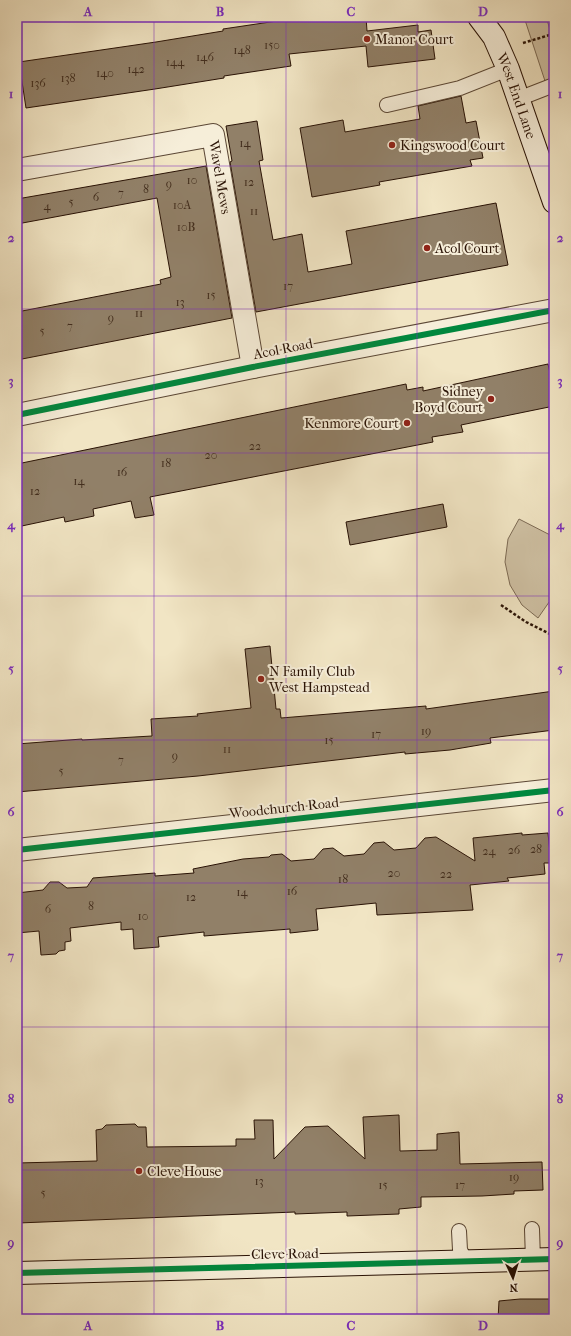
<svg xmlns="http://www.w3.org/2000/svg" width="571" height="1336" viewBox="0 0 571 1336" font-family="'IM FELL French Canon',serif">
<style>
.green{fill:#cfc1a4;stroke:#7c6a54}
.building{fill:#918068;stroke:#291205}
.lines{fill:none;stroke-linecap:round;stroke-linejoin:round}
.lane-casing{stroke:#5b4735;stroke-width:16}
.street-casing{stroke:#5b4735;stroke-width:24}
.secondary-casing{stroke:#291205;stroke-width:24}
.path{stroke:#291205;stroke-width:2.5;stroke-dasharray:3 2;stroke-linecap:butt}
.lane{stroke:#f6eed9;stroke-width:14}
.street{stroke:#f6eed9;stroke-width:22}
.secondary{stroke:#f6eed9;stroke-width:22}
.cycleway-casing{stroke:#f6eed9;stroke-width:8}
.cycleway{stroke:#00873e;stroke-width:6}
.grid{fill:none;stroke:#7b2cbf;stroke-width:1;stroke-opacity:0.55}
.poi-dot{fill:#8f2418;stroke:#f6eed9;stroke-width:1.5}
.labels{text-anchor:middle;dominant-baseline:central;stroke-width:4;stroke-linejoin:round;paint-order:stroke}
.number-label{font-size:12px;fill:#432e1e}
.poi-label{font-size:14px;fill:#291205;stroke:#f6eed9;text-anchor:start}
.street-label{font-size:14px;fill:#291205;stroke:#f6eed9}
.neatline{fill:none;stroke:#7b2cbf;stroke-width:1.5}
.grid-label{font-size:13px;text-anchor:middle;font-weight:bold;fill:#7b2cbf}
</style>
<rect width="100%" height="100%" fill="#f1e5c4"/>
<filter id="stains"><feTurbulence type="fractalNoise" baseFrequency=".005" numOctaves="4"/><feColorMatrix values="0 0 0 0 .2 0 0 0 0 .09 0 0 0 0 .02 0 0 0 .5 -.17"/></filter>
<radialGradient id="worn" r=".72"><stop offset=".6" stop-color="#630" stop-opacity="0"/><stop offset="1" stop-color="#630" stop-opacity=".3"/></radialGradient>
<path class="green" d="M 524,17 L 546,17 L 554,42 L 554,77 L 545,81 Z
M 519,519 L 554,537 L 554,549 L 551,558 L 554,571 L 554,595 L 538,618 L 522,605 L 510,585 L 505,562 L 508,539 Z"/>
<path class="building" d="M 304,17 L 366,17 L 367,31 L 418,25 L 418,32 L 431,30 L 435,59 L 368,67 L 366,46 L 289,54 L 291,66 L 224,76 L 224,78 L 155,89 L 26,108 L 19,62 L 156,42 L 223,31 L 223,29 Z
M 461,96 L 466,123 L 476,121 L 483,158 L 470,160 L 472,166 L 379,182 L 380,185 L 312,197 L 300,128 L 343,120 L 345,132 L 420,119 L 418,106 Z
M 257,121 L 263,160 L 259,161 L 273,240 L 302,234 L 308,272 L 352,264 L 346,231 L 496,203 L 508,265 L 256,312 L 230,162 L 232,161 L 226,126 Z
M 206,166 L 232,318 L 17,360 L 17,312 L 161,284 L 160,280 L 171,277 L 157,198 L 17,224 L 17,199 Z
M 548,364 L 554,391 L 554,406 L 461,425 L 463,432 L 432,437 L 433,442 L 150,497 L 154,515 L 135,518 L 131,501 L 93,509 L 94,516 L 65,522 L 64,517 L 17,527 L 17,464 L 406,384 L 407,390 L 423,387 L 423,391 Z
M 443,504 L 447,527 L 350,545 L 346,522 Z
M 270,646 L 276,709 L 280,709 L 281,718 L 426,706 L 426,709 L 554,691 L 554,730 L 490,738 L 491,743 L 450,750 L 405,754 L 405,752 L 198,776 L 17,792 L 17,744 L 82,739 L 82,740 L 152,736 L 151,719 L 198,716 L 197,714 L 251,708 L 245,649 Z
M 522,833 L 522,835 L 548,833 L 551,863 L 544,863 L 545,874 L 507,878 L 509,881 L 470,885 L 473,910 L 377,915 L 376,903 L 316,909 L 318,930 L 290,933 L 290,929 L 204,936 L 204,932 L 158,937 L 159,947 L 134,949 L 133,929 L 121,930 L 121,922 L 70,928 L 71,941 L 65,942 L 65,950 L 59,951 L 56,954 L 41,955 L 39,931 L 17,933 L 17,893 L 43,890 L 50,882 L 59,882 L 67,888 L 87,887 L 93,878 L 155,873 L 155,876 L 194,873 L 193,869 L 243,859 L 269,857 L 271,855 L 282,854 L 291,861 L 314,859 L 323,849 L 333,848 L 344,856 L 364,854 L 374,843 L 384,842 L 394,850 L 416,848 L 425,838 L 436,837 L 475,861 L 473,838 Z
M 399,1115 L 400,1151 L 437,1150 L 437,1134 L 459,1132 L 460,1164 L 542,1162 L 543,1190 L 514,1191 L 514,1194 L 482,1196 L 421,1197 L 421,1207 L 399,1209 L 399,1214 L 347,1216 L 347,1212 L 295,1214 L 295,1212 L 18,1223 L 17,1163 L 97,1161 L 96,1130 L 102,1129 L 106,1125 L 135,1124 L 138,1127 L 146,1127 L 147,1147 L 236,1146 L 236,1139 L 255,1139 L 254,1120 L 273,1120 L 274,1159 L 305,1127 L 328,1126 L 365,1159 L 363,1117 Z
M 520,1299 L 554,1299 L 554,1319 L 498,1319 L 499,1301 Z"/>
<g class="lines">
<defs>
<path id="lane" d="M 518,99 L 554,85
M 387,105 L 460,88 L 508,69
M 532,1229 L 533,1260
M 459,1231 L 460,1250 L 466,1261"/>
<g id="street">
<path id="s1" d="M 17,170 L 213,135 L 253,367"/>
<path d="M 17,415 L 253,367 L 554,310"/>
<path d="M 17,850 L 554,790"/>
</g>
<g id="secondary">
<path id="s2" d="M 479,17 L 494,37 L 508,69 L 554,202"/>
<path d="M 17,1273 L 554,1259"/>
</g>
</defs>
<use href="#lane" class="lane-casing"/>
<use href="#street" class="street-casing"/>
<use href="#secondary" class="secondary-casing"/>
<path class="path" d="M 523,43 L 553,34
M 501,605 L 526,622 L 554,636"/>
<use href="#lane" class="lane"/>
<use href="#street" class="street"/>
<use href="#secondary" class="secondary"/>
<defs>
<path id="cycleway" d="M 17,415 L 253,367 L 554,310
M 17,850 L 554,790
M 17,1273 L 554,1259"/>
</defs>
<use href="#cycleway" class="cycleway-casing"/>
<use href="#cycleway" class="cycleway"/>
</g>
<path class="grid" d="M 154,17 L 154,1319M 286,17 L 286,1319M 417,17 L 417,1319M 17,166 L 554,166M 17,309 L 554,309M 17,453 L 554,453M 17,596 L 554,596M 17,740 L 554,740M 17,883 L 554,883M 17,1027 L 554,1027M 17,1170 L 554,1170"/>
<g class="poi-dot">
<circle cx="367" cy="39" r="4"/>
<circle cx="392" cy="145" r="4"/>
<circle cx="427" cy="248" r="4"/>
<circle cx="491" cy="399" r="4"/>
<circle cx="407" cy="423" r="4"/>
<circle cx="261" cy="679" r="4"/>
<circle cx="139" cy="1171" r="4"/>
</g>
<g class="labels">
<g class="number-label">
<text x="272" y="45">150</text>
<text x="242" y="50">148</text>
<text x="205" y="57">146</text>
<text x="175" y="62">144</text>
<text x="136" y="69">142</text>
<text x="105" y="73">140</text>
<text x="68" y="78">138</text>
<text x="38" y="83">136</text>
<text x="245" y="143">14</text>
<text x="192" y="180">10</text>
<text x="249" y="182">12</text>
<text x="169" y="184">9</text>
<text x="146" y="189">8</text>
<text x="121" y="193">7</text>
<text x="96" y="197">6</text>
<text x="71" y="202">5</text>
<text x="182" y="205">10A</text>
<text x="47" y="206">4</text>
<text x="254" y="211">11</text>
<text x="186" y="227">10B</text>
<text x="288" y="286">17</text>
<text x="211" y="295">15</text>
<text x="180" y="302">13</text>
<text x="139" y="313">11</text>
<text x="111" y="318">9</text>
<text x="70" y="326">7</text>
<text x="42" y="331">5</text>
<text x="255" y="446">22</text>
<text x="211" y="455">20</text>
<text x="166" y="463">18</text>
<text x="122" y="472">16</text>
<text x="79" y="481">14</text>
<text x="35" y="491">12</text>
<text x="426" y="731">19</text>
<text x="376" y="734">17</text>
<text x="329" y="740">15</text>
<text x="227" y="749">11</text>
<text x="175" y="756">9</text>
<text x="121" y="760">7</text>
<text x="61" y="771">5</text>
<text x="536" y="849">28</text>
<text x="514" y="850">26</text>
<text x="489" y="851">24</text>
<text x="394" y="873">20</text>
<text x="446" y="874">22</text>
<text x="343" y="879">18</text>
<text x="292" y="891">16</text>
<text x="242" y="892">14</text>
<text x="191" y="897">12</text>
<text x="91" y="906">8</text>
<text x="48" y="909">6</text>
<text x="143" y="916">10</text>
<text x="514" y="1177">19</text>
<text x="259" y="1181">13</text>
<text x="383" y="1185">15</text>
<text x="460" y="1185">17</text>
<text x="43" y="1193">5</text>
</g>
<g class="poi-label">
<text x="375" y="39">Manor Court</text>
<text x="400" y="145">Kingswood Court</text>
<text x="435" y="248">Acol Court</text>
<text x="483" y="391" text-anchor="end">Sidney<tspan x="483" dy="16">Boyd Court</tspan></text>
<text x="399" y="423" text-anchor="end">Kenmore Court</text>
<text x="269" y="671">N Family Club<tspan x="269" dy="16">West Hampstead</tspan></text>
<text x="147" y="1171">Cleve House</text>
</g>
<g class="street-label">
<text stroke="none"><textPath href="#s2" startOffset="88">West End Lane</textPath></text>
<text stroke="none"><textPath href="#s1" startOffset="242">Wavel Mews</textPath></text>
<text transform="translate(283 349) rotate(-11)">Acol Road</text>
<text transform="translate(284 808) rotate(-6)">Woodchurch Road</text>
<text transform="translate(285 1254) rotate(-1)">Cleve Road</text>
</g>
</g>
<rect width="571" height="1336" fill="none" stroke="#f1e5c4" stroke-width="44"/>
<g transform="translate(513 1278) rotate(176)" stroke="#f6eed9" stroke-width="3" paint-order="stroke">
<path d="M0-3L7 15L0 10L-7 15Z" fill="#291205"/>
<text y="-6" font-size="11" font-weight="bold" text-anchor="middle" fill="#291205">N</text>
</g>
<rect x="22" y="22" width="527" height="1292" class="neatline"/>
<g class="grid-label">
<text x="88" y="16">A</text>
<text x="220" y="16">B</text>
<text x="351" y="16">C</text>
<text x="483" y="16">D</text>
<text x="11" y="98">1</text>
<text x="560" y="98">1</text>
<text x="11" y="242">2</text>
<text x="560" y="242">2</text>
<text x="11" y="385">3</text>
<text x="560" y="385">3</text>
<text x="11" y="529">4</text>
<text x="560" y="529">4</text>
<text x="11" y="673">5</text>
<text x="560" y="673">5</text>
<text x="11" y="816">6</text>
<text x="560" y="816">6</text>
<text x="11" y="960">7</text>
<text x="560" y="960">7</text>
<text x="11" y="1103">8</text>
<text x="560" y="1103">8</text>
<text x="11" y="1247">9</text>
<text x="560" y="1247">9</text>
<text x="88" y="1330">A</text>
<text x="220" y="1330">B</text>
<text x="351" y="1330">C</text>
<text x="483" y="1330">D</text>
</g>
<rect width="100%" height="100%" filter="url(#stains)"/>
<rect width="100%" height="100%" fill="url(#worn)"/>
</svg>
